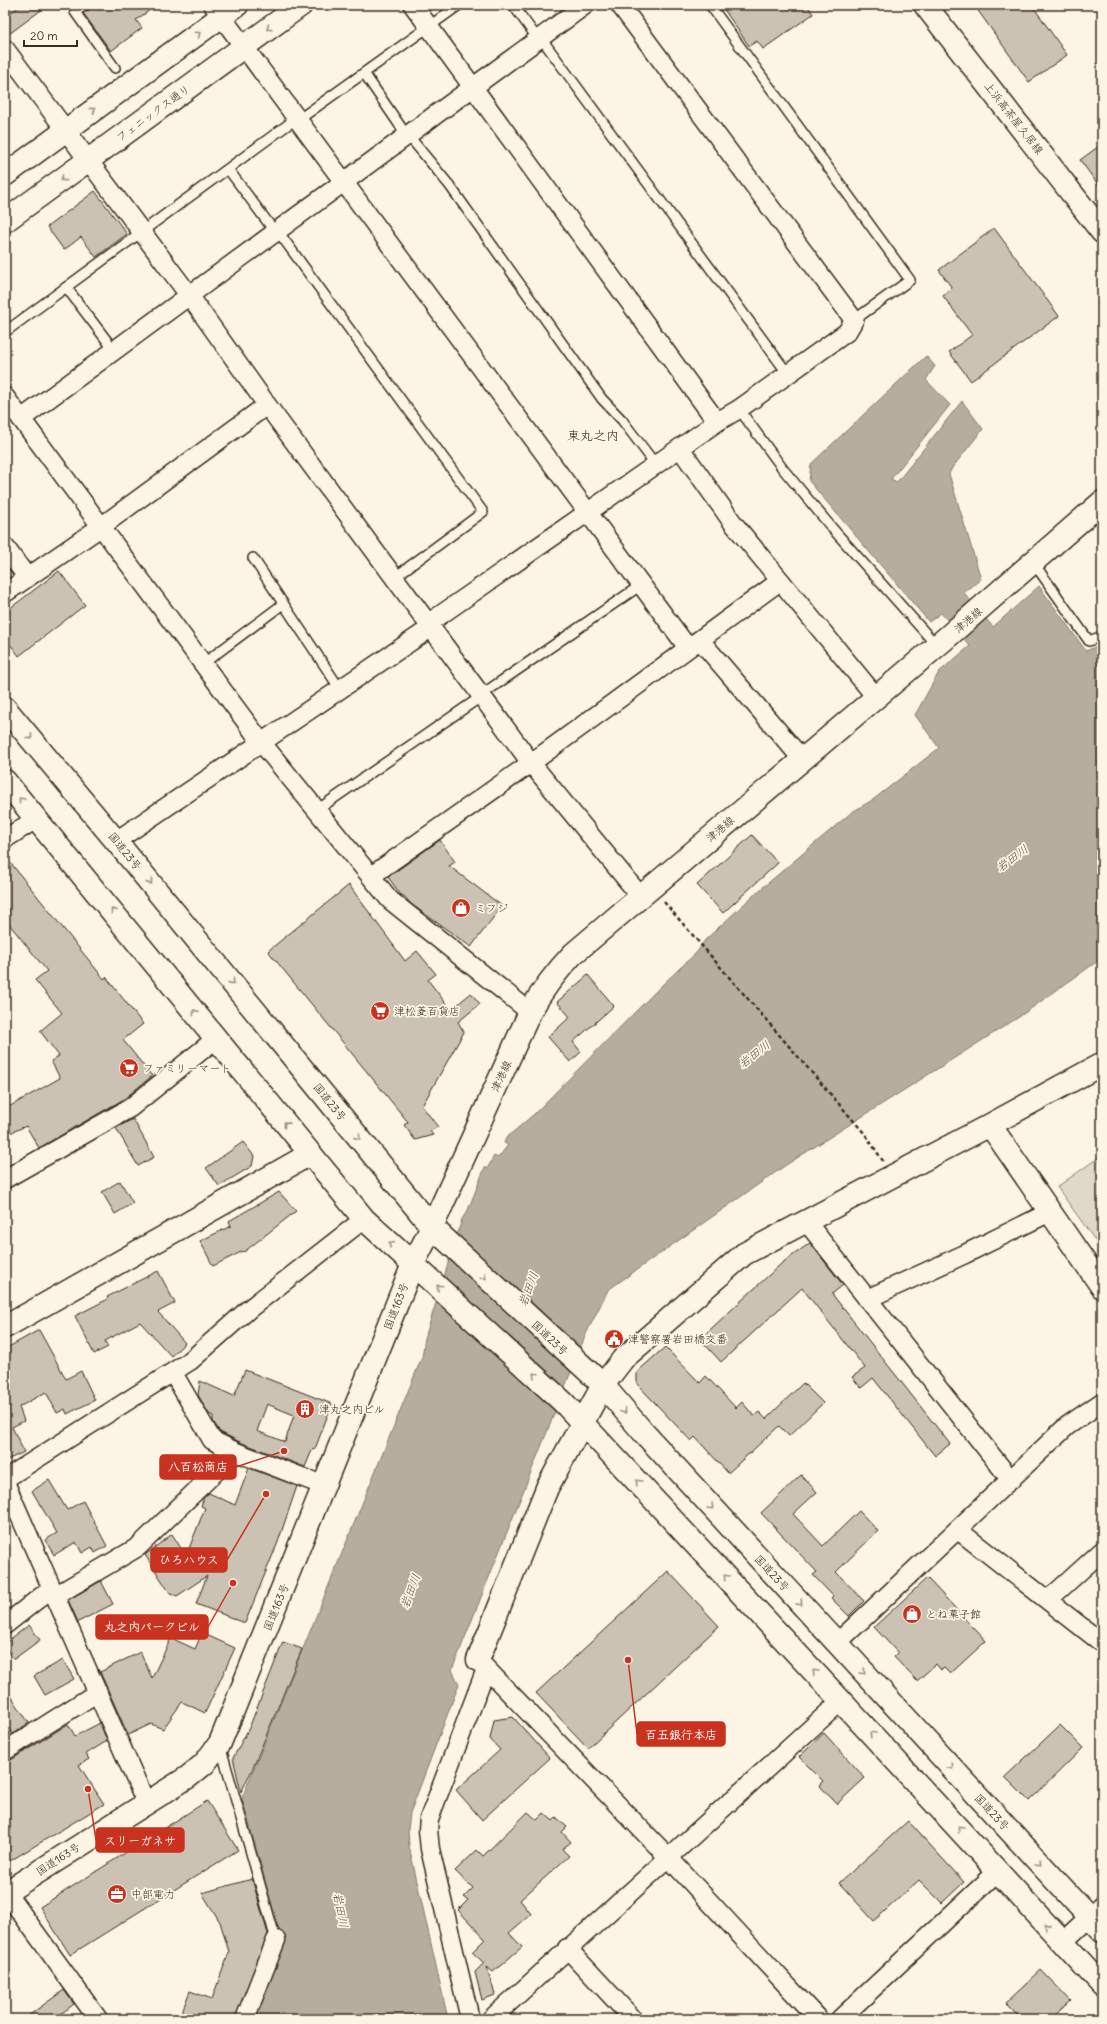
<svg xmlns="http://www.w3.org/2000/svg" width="1107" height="2024" viewBox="0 0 1107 2024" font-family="Delius,'Klee One',sans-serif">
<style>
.green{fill:#e0d8c8;stroke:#8e8173}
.water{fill:#b7ad9e;stroke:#85796b}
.building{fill:#ccc2b3;stroke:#3b2a1e;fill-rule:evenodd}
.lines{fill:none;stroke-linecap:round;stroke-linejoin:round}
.lane-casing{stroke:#3b2a1e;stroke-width:12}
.street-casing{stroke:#3b2a1e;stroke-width:21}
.secondary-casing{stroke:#3b2a1e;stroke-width:25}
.highway-casing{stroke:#3b2a1e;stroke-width:25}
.path{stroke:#3b2a1e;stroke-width:2.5;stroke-dasharray:4 3;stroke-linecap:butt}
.lane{stroke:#fcf5e5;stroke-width:9}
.street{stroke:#fcf5e5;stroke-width:18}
.secondary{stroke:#fcf5e5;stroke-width:22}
.highway{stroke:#fcf5e5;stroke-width:22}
.oneway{stroke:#9c9082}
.labels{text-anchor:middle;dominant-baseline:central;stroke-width:3.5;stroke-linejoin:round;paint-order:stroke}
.street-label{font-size:11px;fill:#3b2a1e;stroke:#fcf5e5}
.poi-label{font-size:11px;fill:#3b2a1e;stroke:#fcf5e5;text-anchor:start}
.water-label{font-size:12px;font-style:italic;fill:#605144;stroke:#fcf5e5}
.quarter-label{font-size:13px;fill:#3b2a1e;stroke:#fcf5e5}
.leader{fill:none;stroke:#c8321e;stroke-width:1.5}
.callout-dot{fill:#c8321e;stroke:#fcf5e5;stroke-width:1.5}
.callout{fill:#c8321e;stroke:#c8321e;stroke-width:1.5}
.callout-label{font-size:12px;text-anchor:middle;font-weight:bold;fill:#fff}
</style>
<rect width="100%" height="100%" fill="#fcf5e5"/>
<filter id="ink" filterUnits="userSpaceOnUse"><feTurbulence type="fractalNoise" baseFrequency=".025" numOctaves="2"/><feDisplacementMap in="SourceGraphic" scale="8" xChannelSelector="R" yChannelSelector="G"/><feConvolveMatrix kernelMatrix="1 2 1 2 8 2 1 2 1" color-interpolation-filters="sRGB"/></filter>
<g filter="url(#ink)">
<path class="green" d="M 1102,1155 L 1102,1250 L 1057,1187 Z"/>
<path class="water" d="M 926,356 L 935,366 L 926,380 L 950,405 L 891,479 L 897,482 L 962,401 L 983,429 L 952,468 L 949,474 L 981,579 L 964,593 L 993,627 L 1039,586 L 1086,651 L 1102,644 L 1102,958 L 1019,1017 L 786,1165 L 608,1290 L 586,1334 L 452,1670 L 459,1684 L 410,1813 L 408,1830 L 409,1846 L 448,2019 L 252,2019 L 282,1941 L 242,1798 L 422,1357 L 425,1338 L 462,1219 L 468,1210 L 485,1167 L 487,1169 L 494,1156 L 498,1158 L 508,1145 L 504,1143 L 506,1138 L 533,1115 L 660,987 L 697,952 L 705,940 L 755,894 L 852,812 L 874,799 L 939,748 L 915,715 L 939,672 L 970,646 L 941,613 L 929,622 L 809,481 L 811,464 Z"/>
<path class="building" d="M 21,5 L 48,5 L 5,37 L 5,17 Z
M 91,5 L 157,5 L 136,20 L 142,28 L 111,51 L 83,13 L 89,10 Z
M 721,5 L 807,5 L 813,14 L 763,49 L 757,41 L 749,46 Z
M 974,5 L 1032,5 L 1067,55 L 1029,82 Z
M 1102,144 L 1102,190 L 1080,160 Z
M 95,191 L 127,234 L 96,257 L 81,237 L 64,250 L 47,227 Z
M 994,228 L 1059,316 L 971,381 L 949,352 L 972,335 L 943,296 L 952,288 L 939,270 Z
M 59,571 L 85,605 L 19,656 L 5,637 L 5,612 Z
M 752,835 L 778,863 L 723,913 L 697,885 Z
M 440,840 L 455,862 L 449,866 L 502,906 L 471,947 L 411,904 L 404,896 L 401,895 L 388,877 Z
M 5,856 L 104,979 L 106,977 L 143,1024 L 123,1040 L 152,1076 L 124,1099 L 39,1148 L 26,1126 L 5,1135 L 5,1109 L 60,1078 L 51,1061 L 59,1056 L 40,1031 L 62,1013 L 35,980 L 47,971 L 5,919 Z
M 349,885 L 405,961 L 417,951 L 436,974 L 428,980 L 451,1010 L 471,993 L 480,1004 L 458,1022 L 464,1032 L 422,1106 L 438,1127 L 430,1131 L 433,1135 L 415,1140 L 404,1125 L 408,1122 L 268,951 Z
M 588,975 L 614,1006 L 573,1042 L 581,1052 L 570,1062 L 548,1037 L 570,1017 L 557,1002 Z
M 133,1119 L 154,1157 L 138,1166 L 116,1128 Z
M 243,1142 L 254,1156 L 252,1166 L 219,1186 L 206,1168 Z
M 120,1181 L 133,1203 L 115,1214 L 102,1192 Z
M 279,1192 L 296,1211 L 244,1252 L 243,1251 L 213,1266 L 200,1241 L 231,1226 L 229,1221 Z
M 810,1243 L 843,1285 L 832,1294 L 950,1444 L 935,1456 L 873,1378 L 861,1388 L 852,1377 L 865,1368 L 802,1288 L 721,1362 L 700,1339 L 782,1263 Z
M 158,1271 L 175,1303 L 158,1312 L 185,1343 L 171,1356 L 140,1322 L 105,1341 L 108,1347 L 94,1354 L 75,1316 L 108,1299 L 107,1297 Z
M 39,1330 L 66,1379 L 81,1371 L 95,1400 L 67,1414 L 65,1409 L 57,1413 L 46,1392 L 19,1407 L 24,1421 L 12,1427 L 24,1452 L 5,1461 L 5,1349 Z
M 665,1347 L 700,1383 L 706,1376 L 736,1408 L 742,1402 L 754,1416 L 759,1412 L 766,1419 L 803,1383 L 823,1403 L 789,1436 L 779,1426 L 728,1473 L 695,1437 L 691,1441 L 637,1384 L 637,1372 Z
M 245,1370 L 332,1404 L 315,1449 L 313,1448 L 305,1467 L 240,1442 L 220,1432 L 213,1421 L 213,1416 L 209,1414 L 198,1395 L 200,1381 L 234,1396 ZM 267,1404 L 294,1415 L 285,1442 L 257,1431 Z
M 249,1468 L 297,1486 L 278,1542 L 245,1623 L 196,1604 L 207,1576 L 177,1596 L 170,1593 L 145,1555 L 172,1534 L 186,1556 L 205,1508 L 201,1506 L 204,1497 L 209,1493 L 235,1505 Z
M 801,1475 L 817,1492 L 793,1514 L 823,1546 L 859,1511 L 878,1531 L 836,1572 L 864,1601 L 849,1616 L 831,1598 L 833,1596 L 813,1575 L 817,1572 L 761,1513 Z
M 49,1480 L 67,1510 L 83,1501 L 107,1546 L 95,1553 L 92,1547 L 82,1553 L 76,1542 L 54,1555 L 45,1540 L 57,1533 L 32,1491 Z
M 668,1571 L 719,1626 L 588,1748 L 536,1693 Z
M 927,1578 L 986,1641 L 950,1674 L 944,1668 L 941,1670 L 936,1664 L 917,1681 L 894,1657 L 898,1653 L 874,1627 Z
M 101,1581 L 113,1604 L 78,1622 L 68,1600 Z
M 29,1625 L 40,1640 L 14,1659 L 5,1648 L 5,1643 Z
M 202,1633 L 235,1648 L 205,1713 L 182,1702 L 163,1729 L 151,1724 L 128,1735 L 100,1672 L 140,1652 L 152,1678 L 171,1638 L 195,1649 Z
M 283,1642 L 302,1649 L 252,1770 L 241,1792 L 233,1758 L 249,1728 Z
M 63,1660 L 74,1679 L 45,1695 L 34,1676 Z
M 5,1687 L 29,1723 L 12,1734 L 5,1722 Z
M 513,1717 L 550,1758 L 482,1820 L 456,1790 L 500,1750 L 490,1739 L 494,1720 Z
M 100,1723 L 107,1741 L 86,1754 L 89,1759 L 79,1765 L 104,1804 L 5,1864 L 5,1761 L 11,1760 L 68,1724 L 75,1736 Z
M 1060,1725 L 1083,1748 L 1029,1801 L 1005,1777 Z
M 824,1733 L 865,1778 L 837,1804 L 819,1785 L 823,1781 L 799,1757 Z
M 207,1801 L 238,1850 L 70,1955 L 40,1907 Z
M 528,1812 L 537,1820 L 544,1813 L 553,1821 L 556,1817 L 567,1827 L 562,1832 L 571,1842 L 562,1849 L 569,1856 L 520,1900 L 531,1914 L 509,1933 L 522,1947 L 493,1972 L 487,1967 L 495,1995 L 482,2000 L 475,1972 L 484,1963 L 472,1952 L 485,1939 L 458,1910 L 468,1900 L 464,1897 L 473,1888 L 455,1871 L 477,1850 L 483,1856 Z
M 908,1821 L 964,1882 L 942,1903 L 919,1880 L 874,1921 L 839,1883 Z
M 252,1879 L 268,1934 L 235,2019 L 179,2019 L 190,1991 L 212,1999 L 229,1952 L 220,1922 L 202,1893 Z
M 1041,1970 L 1071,2001 L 1052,2019 L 1022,2019 L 1006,2003 Z
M 64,1990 L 74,2004 L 54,2019 L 24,2019 Z"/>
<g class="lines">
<defs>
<path id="lane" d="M 85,5 L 75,12 L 115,68
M 513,5 L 538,39
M 710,5 L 910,280 L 854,320
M 541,38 L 788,374
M 364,73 L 407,136
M 298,120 L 459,5
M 408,135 L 450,186 L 602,399 L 622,420 L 656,465
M 228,169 L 275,232
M 277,230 L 483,512 L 395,577
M 66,287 L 114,350
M 5,332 L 297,118
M 739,409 L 783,469 L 832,528 L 937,646
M 253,558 L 340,689
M 1033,562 L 1089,641 L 1102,636
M 204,663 L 283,604
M 481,695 L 641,585
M 317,810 L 482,696
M 220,1745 L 276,1940"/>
<path id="street" d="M 213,5 L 688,648
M 413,5 L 717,422
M 5,49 L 189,295 L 267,405 L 531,763 L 641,897
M 5,397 L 261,742 L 390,900 L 530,1012
M 21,419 L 585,5
M 680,448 L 733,523 L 876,697
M 5,547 L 27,577
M 5,593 L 102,526 L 267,405
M 429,623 L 717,422 L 739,409 L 847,332 L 854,320 L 620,5
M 700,640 L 802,759
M 5,839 L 36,819
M 116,841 L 432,627
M 371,876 L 531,763 L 780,581
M 5,1179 L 130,1108 L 217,1038
M 805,1220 L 1011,1480
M 867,1299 L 965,1254 L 1050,1212
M 173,1373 L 212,1440 L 236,1452 L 325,1486
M 5,1479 L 190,1361 L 249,1309 L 364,1219
M 5,1482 L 146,1803
M 958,1530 L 1102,1643
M 55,1596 L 138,1547 L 236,1452
M 1048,1600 L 1102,1551
M 5,1625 L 52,1588
M 837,1643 L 1067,1426 L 1102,1402
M 478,1660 L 668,1857 L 818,2019
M 5,1751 L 98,1692
M 6,1892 L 98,2019
M 1062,1943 L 1102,1906
M 567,1948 L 633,2019
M 245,2019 L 276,1940
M 470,2019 L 430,1849 L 428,1830 L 429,1819 L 486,1669
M 491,2019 L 841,1701
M 840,2019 L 998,1871"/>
<path id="secondary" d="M 925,5 L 1102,232
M 5,175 L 237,5
M 5,221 L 301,5
M 990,1125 L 1102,1287
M 432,1227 L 530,1012 C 542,990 556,972 573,954 L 945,639 L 1102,502
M 5,1327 L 310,1154
M 478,1660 L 547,1488 L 603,1385 L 623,1359 L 744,1254 L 990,1125 L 1102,1064"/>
<path id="highway" d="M 5,708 L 116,841 L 432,1227 L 603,1385 L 644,1433 L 1102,1931
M 5,781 L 364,1219 L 563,1402 L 841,1701 L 1102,1985
M 5,1893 L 188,1777 L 204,1764 L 220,1743 L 413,1264 L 432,1227"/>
</defs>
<use href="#lane" class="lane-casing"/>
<use href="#street" class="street-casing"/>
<use href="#secondary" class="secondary-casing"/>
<use href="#highway" class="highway-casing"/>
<path class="path" d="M 664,902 L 865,1134 L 883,1161"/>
<use href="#lane" class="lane"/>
<use href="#street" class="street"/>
<use href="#secondary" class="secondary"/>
<use href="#highway" class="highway"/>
</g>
<defs><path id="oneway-chevron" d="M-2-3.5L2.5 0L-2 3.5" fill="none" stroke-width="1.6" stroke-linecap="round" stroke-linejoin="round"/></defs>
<g class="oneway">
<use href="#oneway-chevron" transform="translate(269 28) rotate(144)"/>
<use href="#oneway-chevron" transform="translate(198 34) rotate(-36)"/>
<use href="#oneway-chevron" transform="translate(93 110) rotate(-36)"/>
<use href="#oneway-chevron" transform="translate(63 179) rotate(144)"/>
<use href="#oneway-chevron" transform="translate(30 737) rotate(50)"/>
<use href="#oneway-chevron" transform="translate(21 800) rotate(-130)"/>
<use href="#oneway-chevron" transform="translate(150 882) rotate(51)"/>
<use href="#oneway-chevron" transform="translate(113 911) rotate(-129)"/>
<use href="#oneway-chevron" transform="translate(232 982) rotate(51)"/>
<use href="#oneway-chevron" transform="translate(195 1012) rotate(-129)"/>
<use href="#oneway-chevron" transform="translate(286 1124) rotate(-129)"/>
<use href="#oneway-chevron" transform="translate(358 1137) rotate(51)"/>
<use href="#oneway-chevron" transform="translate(391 1244) rotate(-138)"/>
<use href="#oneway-chevron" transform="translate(484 1277) rotate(43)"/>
<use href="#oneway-chevron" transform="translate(439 1287) rotate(-137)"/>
<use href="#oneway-chevron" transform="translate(535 1375) rotate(-137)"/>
<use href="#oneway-chevron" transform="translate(624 1411) rotate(50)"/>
<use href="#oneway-chevron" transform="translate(638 1482) rotate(-133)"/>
<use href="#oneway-chevron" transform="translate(711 1507) rotate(47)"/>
<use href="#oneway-chevron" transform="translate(726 1577) rotate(-133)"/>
<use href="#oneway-chevron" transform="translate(800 1603) rotate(47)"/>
<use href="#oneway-chevron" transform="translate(815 1672) rotate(-133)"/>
<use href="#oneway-chevron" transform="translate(863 1672) rotate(47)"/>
<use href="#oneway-chevron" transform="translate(872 1734) rotate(-133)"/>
<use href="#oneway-chevron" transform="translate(951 1767) rotate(47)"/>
<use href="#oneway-chevron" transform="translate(960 1829) rotate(-133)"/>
<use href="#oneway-chevron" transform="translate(1039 1863) rotate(47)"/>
<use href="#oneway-chevron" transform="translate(1047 1926) rotate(-132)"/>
</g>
</g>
<defs>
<symbol id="shop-disc" viewBox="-11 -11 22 22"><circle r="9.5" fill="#c8321e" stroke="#fcf5e5"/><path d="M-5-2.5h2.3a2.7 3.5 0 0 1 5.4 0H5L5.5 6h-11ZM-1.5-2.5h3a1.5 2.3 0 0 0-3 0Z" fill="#fff"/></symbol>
<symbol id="supermarket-disc" viewBox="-11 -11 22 22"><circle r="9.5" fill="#c8321e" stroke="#fcf5e5"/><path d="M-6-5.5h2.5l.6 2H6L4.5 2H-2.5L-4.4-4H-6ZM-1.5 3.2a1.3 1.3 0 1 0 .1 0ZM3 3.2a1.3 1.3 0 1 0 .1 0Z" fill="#fff"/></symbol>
<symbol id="civic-disc" viewBox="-11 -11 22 22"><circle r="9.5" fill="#c8321e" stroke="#fcf5e5"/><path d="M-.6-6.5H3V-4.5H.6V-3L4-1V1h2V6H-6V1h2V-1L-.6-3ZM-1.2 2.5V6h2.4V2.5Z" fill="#fff"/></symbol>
<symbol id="building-disc" viewBox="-11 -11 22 22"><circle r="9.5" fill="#c8321e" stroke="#fcf5e5"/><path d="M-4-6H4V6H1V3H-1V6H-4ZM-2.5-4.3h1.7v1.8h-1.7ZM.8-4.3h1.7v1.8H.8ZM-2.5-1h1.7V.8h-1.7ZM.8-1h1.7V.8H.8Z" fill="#fff"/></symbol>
<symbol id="office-disc" viewBox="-11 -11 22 22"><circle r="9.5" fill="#c8321e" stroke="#fcf5e5"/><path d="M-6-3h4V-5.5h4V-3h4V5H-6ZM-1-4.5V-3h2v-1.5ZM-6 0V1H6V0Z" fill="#fff"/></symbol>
</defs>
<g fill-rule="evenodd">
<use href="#shop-disc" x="450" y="897" width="22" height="22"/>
<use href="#supermarket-disc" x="369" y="1000" width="22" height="22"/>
<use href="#supermarket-disc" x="118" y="1057" width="22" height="22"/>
<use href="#civic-disc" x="603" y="1328" width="22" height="22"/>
<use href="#building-disc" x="294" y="1398" width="22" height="22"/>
<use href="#shop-disc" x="901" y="1603" width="22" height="22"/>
<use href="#office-disc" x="106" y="1883" width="22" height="22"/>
</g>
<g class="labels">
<g class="street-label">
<text transform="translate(153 113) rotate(-36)">フェニックス通り</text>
<text transform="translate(1014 118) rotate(52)">上浜高茶屋久居線</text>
<text transform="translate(968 620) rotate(-41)">津港線</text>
<text transform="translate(720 829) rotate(-41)">津港線</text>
<text transform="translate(125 851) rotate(51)">国道23号</text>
<text transform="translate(501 1076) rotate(-65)">津港線</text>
<text transform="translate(330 1102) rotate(51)">国道23号</text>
<text transform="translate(396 1306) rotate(-69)">国道163号</text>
<text transform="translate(550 1338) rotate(43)">国道23号</text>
<text transform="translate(772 1573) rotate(47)">国道23号</text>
<text transform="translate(276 1607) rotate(-68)">国道163号</text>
<text transform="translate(992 1812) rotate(47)">国道23号</text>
<text transform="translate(58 1859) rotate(-33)">国道163号</text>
</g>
<g class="poi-label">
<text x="475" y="908">ミフジ</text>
<text x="394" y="1011">津松菱百貨店</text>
<text x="143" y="1068">ファミリーマート</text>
<text x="628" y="1339">津警察署岩田橋交番</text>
<text x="319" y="1409">津丸之内ビル</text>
<text x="926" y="1614">とね菓子館</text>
<text x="131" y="1894">中部電力</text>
</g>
<g class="water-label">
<text transform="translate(1012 858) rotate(-36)">岩田川</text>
<text transform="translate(754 1054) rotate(-38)">岩田川</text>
<text transform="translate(528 1289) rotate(-69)">岩田川</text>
<text transform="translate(410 1591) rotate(-69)">岩田川</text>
<text transform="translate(341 1910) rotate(79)">岩田川</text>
</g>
<g class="quarter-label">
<text x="593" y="435">東丸之内</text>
</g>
</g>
<path class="leader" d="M284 1451L236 1467M266 1494L227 1560M233 1583L208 1627M628 1660L637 1734M88 1789L96 1840"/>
<g class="callout-dot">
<circle cx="284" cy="1451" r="4"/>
<circle cx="266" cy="1494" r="4"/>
<circle cx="233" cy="1583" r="4"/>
<circle cx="628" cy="1660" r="4"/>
<circle cx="88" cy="1789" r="4"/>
</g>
<g class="callout">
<rect x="160" y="1455" width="76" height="24" rx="4"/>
<rect x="151" y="1548" width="76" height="24" rx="4"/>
<rect x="96" y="1615" width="112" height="24" rx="4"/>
<rect x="637" y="1722" width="88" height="24" rx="4"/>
<rect x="96" y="1828" width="88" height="24" rx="4"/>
</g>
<g class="callout-label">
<text x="198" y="1471">八百松商店</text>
<text x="189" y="1564">ひろハウス</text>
<text x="152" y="1631">丸之内パークビル</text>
<text x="681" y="1739">百五銀行本店</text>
<text x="140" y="1845">スリーガネサ</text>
</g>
<rect width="1107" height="2024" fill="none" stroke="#fcf5e5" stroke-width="20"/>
<rect x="10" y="10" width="1087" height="2004" fill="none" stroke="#3b2a1e" stroke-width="1.5" filter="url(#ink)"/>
<path d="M24 40v6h53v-6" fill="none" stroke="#3b2a1e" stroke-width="2"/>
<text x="30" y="40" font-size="12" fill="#3b2a1e" stroke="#fcf5e5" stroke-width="3" paint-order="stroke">20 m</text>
</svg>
